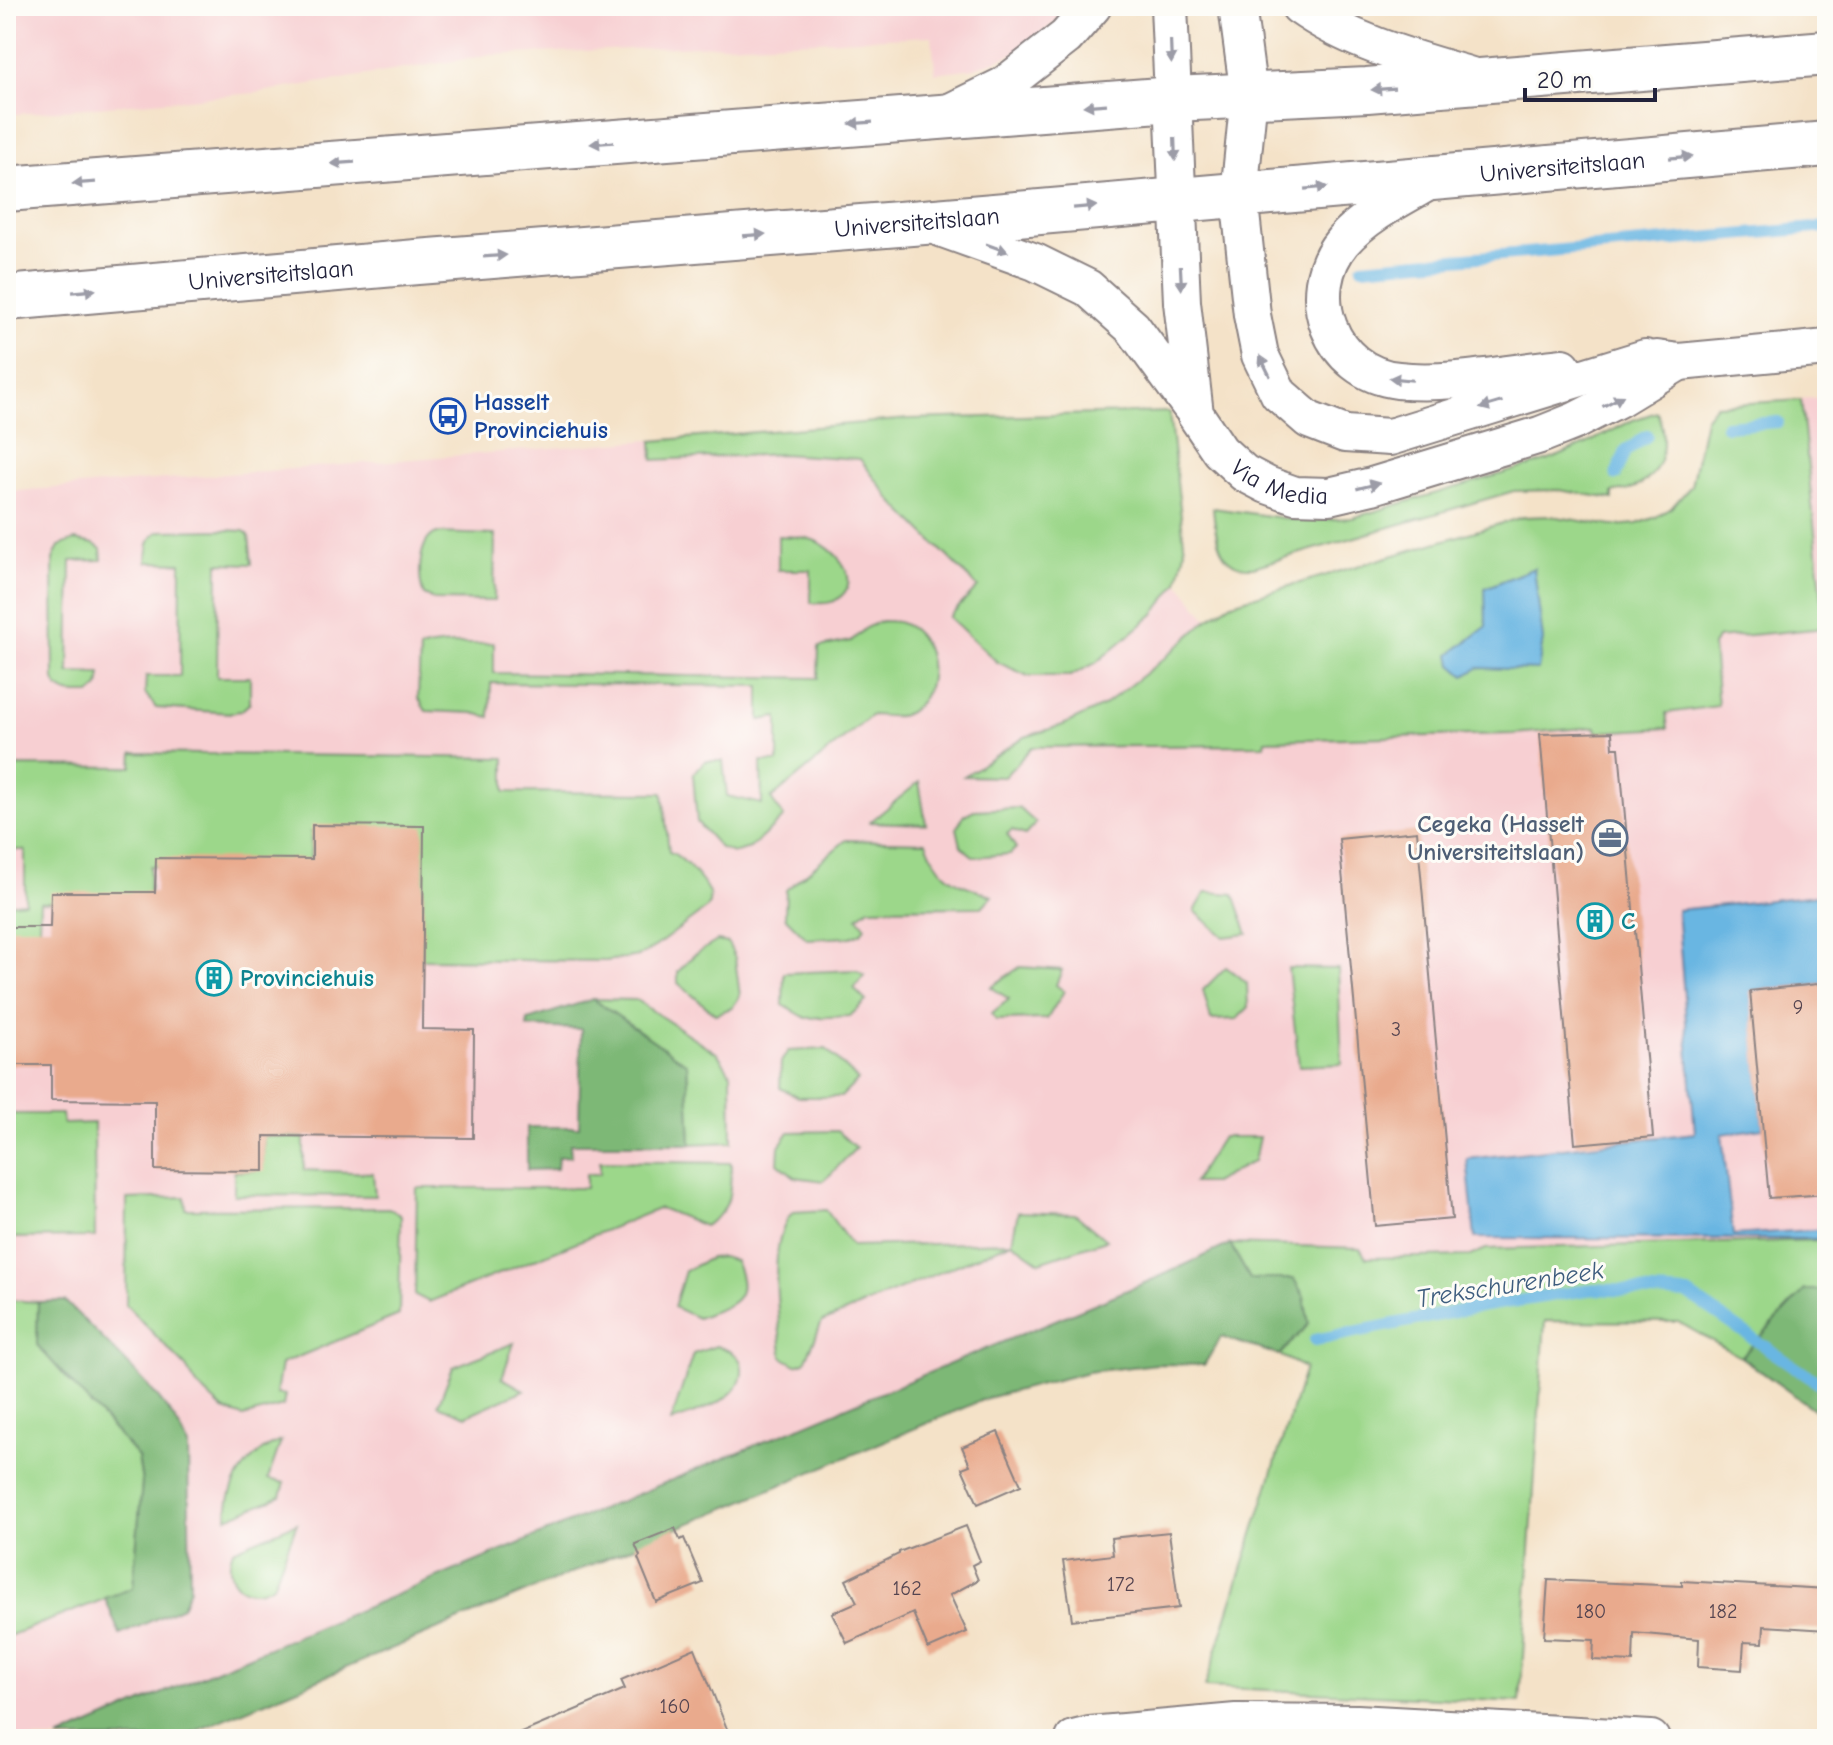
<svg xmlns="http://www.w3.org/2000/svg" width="1833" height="1745" viewBox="0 0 1833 1745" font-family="'Comic Neue',sans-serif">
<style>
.built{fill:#f7cfd2}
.green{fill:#9cd78a;stroke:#5f7c62;stroke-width:2}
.forest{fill:#7db876;stroke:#506d58;stroke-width:2}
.water{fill:#69b6e2;stroke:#466c8e;stroke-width:2}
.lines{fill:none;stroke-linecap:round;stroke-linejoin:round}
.stream{stroke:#69b6e2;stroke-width:12}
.building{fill:#e9aa8d}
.minor-casing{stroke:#8b8282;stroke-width:40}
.trunk-casing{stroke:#8b8282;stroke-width:48}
.minor{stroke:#fff;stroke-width:36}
.trunk{stroke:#fff;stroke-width:44}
.oneway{fill:#9c9ca7}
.labels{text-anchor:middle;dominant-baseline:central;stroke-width:6;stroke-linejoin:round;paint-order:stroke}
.number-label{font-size:20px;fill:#544450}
.street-label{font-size:24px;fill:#22223b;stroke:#fdfcf7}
.transit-label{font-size:24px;font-weight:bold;fill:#164399;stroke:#fdfcf7;text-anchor:start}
.service-label{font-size:24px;font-weight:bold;fill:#4e5e75;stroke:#fdfcf7;text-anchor:end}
.culture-label{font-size:24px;font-weight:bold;fill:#0d838f;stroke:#fdfcf7;text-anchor:start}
.water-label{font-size:26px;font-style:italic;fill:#3e5d7e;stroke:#fdfcf7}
</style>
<rect width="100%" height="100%" fill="#fdfcf7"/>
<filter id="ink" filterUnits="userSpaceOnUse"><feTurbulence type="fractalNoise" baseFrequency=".0125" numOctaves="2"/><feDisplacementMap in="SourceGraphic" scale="16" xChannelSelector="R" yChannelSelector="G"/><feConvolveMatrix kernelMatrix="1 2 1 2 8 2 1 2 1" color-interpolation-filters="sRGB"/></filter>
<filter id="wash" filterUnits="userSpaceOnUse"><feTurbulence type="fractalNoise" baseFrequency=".006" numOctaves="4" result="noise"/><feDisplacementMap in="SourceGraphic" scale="32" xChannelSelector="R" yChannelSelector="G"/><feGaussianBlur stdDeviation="1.8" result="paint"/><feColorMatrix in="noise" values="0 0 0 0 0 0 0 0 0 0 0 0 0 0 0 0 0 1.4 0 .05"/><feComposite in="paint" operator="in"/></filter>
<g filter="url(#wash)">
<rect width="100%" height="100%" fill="#f4e2c8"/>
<path class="built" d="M 6,6 L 1075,6 L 1019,52 L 975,68 L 935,73 L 932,36 L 491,55 L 255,93 L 6,115 Z
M 1827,397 L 1827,1290 L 1506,1289 L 1230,1244 L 1161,1276 L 211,1672 L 58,1739 L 6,1739 L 6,492 L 909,419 L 1169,412 L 1185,551 L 1178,582 L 1208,619 L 1232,603 L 1523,517 L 1551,516 L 1612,526 L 1637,524 L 1656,517 L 1672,507 L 1691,486 L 1705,419 L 1716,405 Z"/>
<path class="green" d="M 1801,400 L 1825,628 L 1717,638 L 1713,646 L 1718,706 L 1666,713 L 1668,728 L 1597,732 L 1596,727 L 1514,734 L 1266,740 L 1265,745 L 1032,747 L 1004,777 L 964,776 L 1025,737 L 1063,725 L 1103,706 L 1165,658 L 1207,620 L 1232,603 L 1523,517 L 1551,516 L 1612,526 L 1637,524 L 1656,517 L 1672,507 L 1691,486 L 1705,419 L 1716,405 Z
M 1169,412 L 1185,551 L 1178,582 L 1154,614 L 1096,663 L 1070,676 L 1028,676 L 997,662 L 949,617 L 978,587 L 893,502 L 860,459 L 781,454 L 653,460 L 652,441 L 909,419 Z
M 1657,412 C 1673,450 1657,491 1613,492 L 1613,499 L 1559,490 L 1514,491 L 1253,567 C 1217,569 1216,535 1213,508 L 1304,521 L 1352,518 L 1549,460 L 1586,444 L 1633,420 Z
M 223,530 L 244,531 L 249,535 L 252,564 L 218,563 L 217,677 L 250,677 L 250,703 L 242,710 L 232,713 L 156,708 L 145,693 L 146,676 L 180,676 L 181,563 L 147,562 C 148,550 147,535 161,531 Z
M 437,533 L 495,535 L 494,601 L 435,600 L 424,595 C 417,580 418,539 437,533 Z
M 778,536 C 789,537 800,536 810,539 C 833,545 867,581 836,600 C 829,605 818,603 811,603 L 811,570 L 778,570 Z
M 75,540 L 94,544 L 101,549 L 102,560 L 71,561 L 69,673 L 101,674 L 99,687 L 90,694 C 76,694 59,696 54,680 L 53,559 L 59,546 Z
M 882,621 C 888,621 896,621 901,623 C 938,636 942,699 903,715 C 895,718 881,715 872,715 L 771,799 L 784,817 L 750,848 L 733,853 L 720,848 L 697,822 L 693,774 L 705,761 L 723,761 L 727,796 L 762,804 L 761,762 L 778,762 L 778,717 L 760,720 L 760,686 L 491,683 L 490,717 L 473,713 L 426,711 L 418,698 L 420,649 C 443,641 469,646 494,643 L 494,673 L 818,678 L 819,647 L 851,641 L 867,627 Z
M 133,753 L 505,758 L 505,792 L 663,793 L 669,852 C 680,854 706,883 709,894 C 710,897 709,904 708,907 L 656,946 L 639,956 L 606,961 L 422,959 L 423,833 L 311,832 L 309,915 L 262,867 L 150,866 L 149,903 L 40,902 L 39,929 L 6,928 L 6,904 L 25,902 L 25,850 L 6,850 L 6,766 L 132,767 Z
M 919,782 L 926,824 L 870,822 Z
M 1019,808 L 1036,823 L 1025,835 L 1012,830 L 1007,834 L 1016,848 L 1010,854 L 974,857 L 961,846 L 957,828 L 964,815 L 974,810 Z
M 846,840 L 926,842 C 941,881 955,881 992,896 L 982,907 L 869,908 L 858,917 L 865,926 L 861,933 L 851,937 L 807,939 L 785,917 L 786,890 Z
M 1206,892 L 1234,894 L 1248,934 L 1224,937 L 1195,911 Z
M 717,941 L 728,943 L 735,958 L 740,996 L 732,1008 L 715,1014 L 678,983 L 678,972 L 693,956 Z
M 1020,967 L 1062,970 L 1056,985 L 1064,991 L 1047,1019 L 996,1020 L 992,1013 L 1009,999 L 991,987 Z
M 1226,967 L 1247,983 L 1248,1008 L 1237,1019 L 1211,1020 L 1203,990 Z
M 1288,968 L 1338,969 L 1342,1064 L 1299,1066 Z
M 856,970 L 864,975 L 854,989 L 866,1001 L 850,1016 L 806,1018 L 783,1005 L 784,973 Z
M 593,999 L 636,1000 L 718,1054 L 731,1074 L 732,1142 L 691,1144 L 687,1064 Z
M 826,1049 L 858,1080 L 841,1097 L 798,1097 L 780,1088 L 781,1062 L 788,1051 Z
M 6,1114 L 62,1114 L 63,1124 L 94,1123 L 95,1237 L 6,1238 Z
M 837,1131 L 856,1148 L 824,1181 L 795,1177 L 778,1163 L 779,1146 L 789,1132 Z
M 264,1136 L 304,1138 L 304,1170 L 373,1173 L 375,1196 L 234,1195 L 234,1172 L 263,1170 Z
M 1222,1137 L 1259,1137 L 1254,1161 L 1213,1183 L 1193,1183 Z
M 600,1161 L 731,1163 C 730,1194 733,1210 704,1226 L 660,1208 L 429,1302 L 415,1295 L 417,1188 L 586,1188 L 586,1174 L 600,1174 Z
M 185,1197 L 186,1209 L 389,1208 L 401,1216 L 399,1315 L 281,1364 L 276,1394 L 285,1395 L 283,1406 L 243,1417 L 223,1410 L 197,1385 L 186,1367 L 126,1305 L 127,1199 Z
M 826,1210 L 852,1246 L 1012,1242 L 1018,1212 L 1075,1214 L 1106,1240 L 1040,1262 L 1012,1242 L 822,1322 L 805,1362 L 796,1365 L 782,1357 C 780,1319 765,1240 793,1212 Z
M 1827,1240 L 1827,1290 L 1805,1290 L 1741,1357 L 1678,1322 L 1545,1321 L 1520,1702 L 1205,1687 L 1305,1368 L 1279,1355 L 1309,1324 L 1250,1279 L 1230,1244 L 1360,1248 L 1366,1258 L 1470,1256 L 1486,1249 Z
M 722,1257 L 735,1261 C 754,1302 730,1305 697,1318 L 674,1307 L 685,1271 L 710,1258 Z
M 6,1300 L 38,1302 L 37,1345 L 138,1457 L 142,1482 L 133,1588 L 6,1637 Z
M 514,1343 L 502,1378 L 524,1390 L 466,1416 L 438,1405 L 453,1367 Z
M 716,1346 C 728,1350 742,1354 742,1369 C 744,1401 694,1412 671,1422 L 693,1354 Z
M 281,1441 L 268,1479 L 285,1483 L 281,1496 L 227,1518 C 228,1483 247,1454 281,1441 Z
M 297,1523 L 273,1585 C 245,1602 221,1580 233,1550 Z"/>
<path class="forest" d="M 593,999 L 687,1064 L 691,1144 L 570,1144 L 571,1156 L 558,1157 L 557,1169 L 527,1170 L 527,1127 L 579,1127 L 581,1029 L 527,1027 L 528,1020 Z
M 1230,1244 L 1250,1279 L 1294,1279 L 1304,1296 L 1309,1324 L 1279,1355 L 1221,1337 L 1204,1365 L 1157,1364 L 1088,1372 L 987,1398 L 177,1739 L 58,1739 L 211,1672 L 1161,1276 Z
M 1805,1290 L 1827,1290 L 1827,1419 L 1741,1357 Z
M 65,1301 C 99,1337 174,1402 188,1446 L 190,1588 L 182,1607 L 120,1635 L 105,1598 L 133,1588 L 142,1482 L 138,1457 L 37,1345 L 38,1302 Z"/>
<path class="water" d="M 1534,568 L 1543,640 L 1538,670 L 1478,668 L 1465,676 L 1452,665 L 1450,654 L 1486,627 L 1485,588 Z
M 1827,894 L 1827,983 L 1751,991 L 1763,1128 L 1722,1134 L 1733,1235 L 1827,1229 L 1827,1239 L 1475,1238 L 1467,1159 L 1695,1133 L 1677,910 Z"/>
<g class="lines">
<path class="stream" d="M 1362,267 L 1827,227
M 1726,426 L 1778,422
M 1616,475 L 1626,451 L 1647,436
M 1315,1340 L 1479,1307 L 1594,1289 L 1688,1294 L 1827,1389"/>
</g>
<g id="blocks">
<path class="building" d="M 1612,732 L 1613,748 L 1619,748 L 1653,1137 L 1575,1144 L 1540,734 Z
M 312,825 L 424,826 L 422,1029 L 474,1030 L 473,1138 L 264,1136 L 264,1171 L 155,1170 L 155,1101 L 51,1100 L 51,1065 L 6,1065 L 6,927 L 50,927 L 51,892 L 155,892 L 156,858 L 312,859 Z
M 1417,831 L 1452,1219 L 1375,1226 L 1339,839 Z
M 1827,983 L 1827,1194 L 1769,1198 L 1750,991 Z
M 998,1432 L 1021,1485 L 978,1504 L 962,1468 L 970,1465 L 962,1447 Z
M 966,1526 L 980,1561 L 972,1565 L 978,1580 L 950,1595 L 967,1632 L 928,1649 L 913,1613 L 847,1643 L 832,1613 L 857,1602 L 846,1580 L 899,1554 L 899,1552 Z
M 675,1528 L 680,1540 L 684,1538 L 703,1583 L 656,1602 L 638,1558 L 640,1556 L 635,1544 Z
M 1169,1532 L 1179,1608 L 1072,1620 L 1063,1561 L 1113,1555 L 1111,1538 Z
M 1548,1580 L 1682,1586 L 1682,1581 L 1827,1589 L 1827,1630 L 1764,1626 L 1763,1643 L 1744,1642 L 1742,1670 L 1698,1667 L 1699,1639 L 1634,1633 L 1633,1662 L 1593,1660 L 1594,1640 L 1544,1638 Z
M 695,1648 L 731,1739 L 507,1739 L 625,1689 L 621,1680 Z"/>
</g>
</g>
<g filter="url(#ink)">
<use href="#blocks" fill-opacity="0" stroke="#8b8282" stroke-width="2"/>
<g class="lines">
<defs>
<g id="minor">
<path id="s1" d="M 1169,6 L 1182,302 L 1195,414 L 1220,451 L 1244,473 L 1267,485 L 1295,495 L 1329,496 L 1372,486 L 1540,435 L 1575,421 L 1618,399 L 1679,362"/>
<path d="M 1237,6 L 1249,95 L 1239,195 L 1252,315 L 1260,355 L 1279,394 L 1309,420 L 1345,434 L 1390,437 L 1645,358"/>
<path d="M 1299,6 C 1351,43 1414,59 1475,77"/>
<path d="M 948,113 L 1003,86 L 1066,37 L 1093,6"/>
<path d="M 1434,179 C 1403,197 1367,214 1343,241 C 1300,292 1330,373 1398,380 C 1447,386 1512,372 1563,367"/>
<path d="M 929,224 L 1035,262 L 1088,288 L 1133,328 L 1190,406"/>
<path d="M 1657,359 L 1679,362 L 1827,348"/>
<path d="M 1074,1739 L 1090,1735 L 1236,1722 L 1357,1723 L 1651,1739"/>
</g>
<g id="trunk">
<path d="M 6,189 L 1173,99 L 1367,90 L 1827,53"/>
<path id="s2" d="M 6,298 L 417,262 L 924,222 L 1827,144"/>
</g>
</defs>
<use href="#minor" class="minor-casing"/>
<use href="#trunk" class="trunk-casing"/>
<use href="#minor" class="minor"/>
<use href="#trunk" class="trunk"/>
</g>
<defs><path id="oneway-solid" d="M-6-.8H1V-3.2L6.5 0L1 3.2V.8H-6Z" transform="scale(2)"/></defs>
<g class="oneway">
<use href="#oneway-solid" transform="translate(1171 52) rotate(88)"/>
<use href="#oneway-solid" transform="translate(1383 89) rotate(176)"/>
<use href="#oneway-solid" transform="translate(1095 105) rotate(176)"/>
<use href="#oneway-solid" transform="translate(861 123) rotate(176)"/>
<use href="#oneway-solid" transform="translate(602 143) rotate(176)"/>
<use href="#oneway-solid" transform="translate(1175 149) rotate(88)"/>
<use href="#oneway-solid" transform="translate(1681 157) rotate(-5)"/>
<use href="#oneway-solid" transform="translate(343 163) rotate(176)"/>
<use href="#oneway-solid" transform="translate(84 183) rotate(176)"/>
<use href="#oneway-solid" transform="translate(1316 188) rotate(-5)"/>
<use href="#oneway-solid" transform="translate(1085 207) rotate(-5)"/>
<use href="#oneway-solid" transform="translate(754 235) rotate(-4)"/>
<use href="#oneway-solid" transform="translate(997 248) rotate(20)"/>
<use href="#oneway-solid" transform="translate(495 256) rotate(-4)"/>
<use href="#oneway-solid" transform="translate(1181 278) rotate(87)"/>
<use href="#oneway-solid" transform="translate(84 291) rotate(-5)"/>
<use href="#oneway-solid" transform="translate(1265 366) rotate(-116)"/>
<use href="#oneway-solid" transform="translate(1401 379) rotate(-174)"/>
<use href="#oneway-solid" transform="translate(1613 401) rotate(-28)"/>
<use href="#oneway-solid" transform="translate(1491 405) rotate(163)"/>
<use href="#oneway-solid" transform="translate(1368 486) rotate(-14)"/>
</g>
</g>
<defs>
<symbol id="bus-ring" viewBox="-11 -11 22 22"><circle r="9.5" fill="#fdfcf7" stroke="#1a4fb4" stroke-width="1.5"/><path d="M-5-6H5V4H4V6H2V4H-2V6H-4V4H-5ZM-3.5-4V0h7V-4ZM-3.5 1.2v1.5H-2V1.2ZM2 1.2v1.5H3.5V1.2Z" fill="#1a4fb4"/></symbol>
<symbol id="office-ring" viewBox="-11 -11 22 22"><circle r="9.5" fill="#fdfcf7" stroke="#5c6f8a" stroke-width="1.5"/><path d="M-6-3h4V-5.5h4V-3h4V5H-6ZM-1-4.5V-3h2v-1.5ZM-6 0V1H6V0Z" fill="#5c6f8a"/></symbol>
<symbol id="building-ring" viewBox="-11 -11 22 22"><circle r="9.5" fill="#fdfcf7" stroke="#0f9aa8" stroke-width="1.5"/><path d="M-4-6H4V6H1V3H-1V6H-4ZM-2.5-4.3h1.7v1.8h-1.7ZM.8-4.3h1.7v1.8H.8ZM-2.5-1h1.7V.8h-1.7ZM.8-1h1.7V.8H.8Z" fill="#0f9aa8"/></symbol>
</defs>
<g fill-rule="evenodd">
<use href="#bus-ring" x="428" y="396" width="40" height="40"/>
<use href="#office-ring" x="1590" y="818" width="40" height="40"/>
<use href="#building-ring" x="1575" y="901" width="40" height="40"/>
<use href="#building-ring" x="194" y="958" width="40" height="40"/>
</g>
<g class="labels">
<g class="number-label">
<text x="1798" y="1007">9</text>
<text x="1396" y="1029">3</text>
<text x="1121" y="1584">172</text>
<text x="907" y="1588">162</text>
<text x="1591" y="1611">180</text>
<text x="1723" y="1611">182</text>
<text x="675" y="1706">160</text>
</g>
<g class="street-label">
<text stroke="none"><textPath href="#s2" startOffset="1562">Universiteitslaan</textPath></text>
<text stroke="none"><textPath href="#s2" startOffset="914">Universiteitslaan</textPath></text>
<text stroke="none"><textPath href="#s2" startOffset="266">Universiteitslaan</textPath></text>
<text stroke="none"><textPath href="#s1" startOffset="524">Via Media</textPath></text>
</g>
<g class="transit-label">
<text x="474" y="402">Hasselt<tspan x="474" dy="28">Provinciehuis</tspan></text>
</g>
<g class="service-label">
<text x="1584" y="824">Cegeka (Hasselt<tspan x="1584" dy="28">Universiteitslaan)</tspan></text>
</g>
<g class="culture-label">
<text x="1621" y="921">C</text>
<text x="240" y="978">Provinciehuis</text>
</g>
<g class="water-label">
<text transform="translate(1510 1285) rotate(-9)">Trekschurenbeek</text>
</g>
</g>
<rect width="1833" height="1745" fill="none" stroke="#fdfcf7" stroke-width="32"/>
<path d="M1525 88v12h130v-12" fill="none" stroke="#22223b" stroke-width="4"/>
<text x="1537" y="88" font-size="24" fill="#22223b" stroke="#fdfcf7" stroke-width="6" paint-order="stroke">20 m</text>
</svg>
